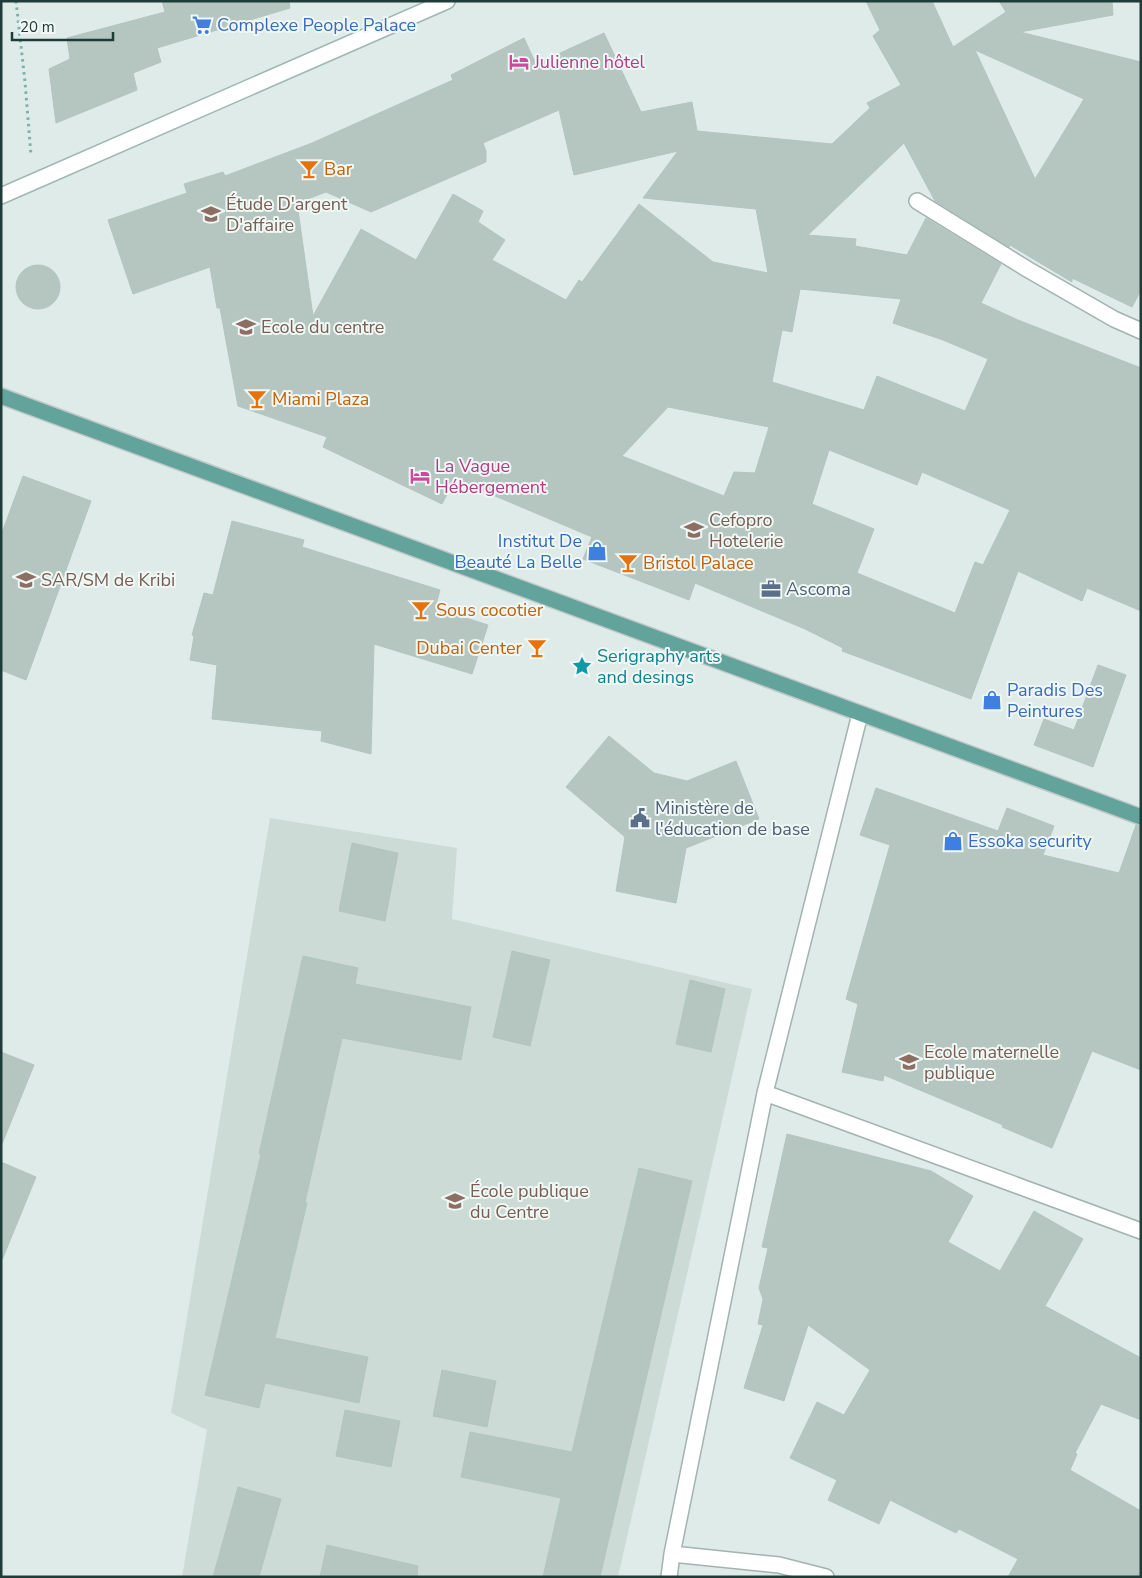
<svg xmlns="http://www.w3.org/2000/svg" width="1142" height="1578" viewBox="0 0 1142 1578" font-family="'Nunito Sans',sans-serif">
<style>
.built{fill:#cddbd7}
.building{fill:#b5c6c1;stroke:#b2c5c0;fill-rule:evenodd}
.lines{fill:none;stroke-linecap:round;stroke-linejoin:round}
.street-casing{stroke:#a2b3b0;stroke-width:18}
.secondary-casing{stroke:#9eb7b2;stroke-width:18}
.primary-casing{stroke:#c1c8c8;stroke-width:18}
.path{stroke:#7eb0a8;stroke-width:3;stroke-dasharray:2.5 4;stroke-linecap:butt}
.street{stroke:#fff;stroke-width:15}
.secondary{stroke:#fff;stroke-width:15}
.primary{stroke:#62a39c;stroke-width:15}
.labels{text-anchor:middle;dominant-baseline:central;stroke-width:4;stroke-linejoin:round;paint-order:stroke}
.shop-label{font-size:18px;fill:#366cbe;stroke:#f0f8f5;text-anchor:start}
.hotel-label{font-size:18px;fill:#b23c85;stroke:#f0f8f5;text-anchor:start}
.food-label{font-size:18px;fill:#c56008;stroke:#f0f8f5;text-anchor:start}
.education-label{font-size:18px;fill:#785e54;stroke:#f0f8f5;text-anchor:start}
.service-label{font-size:18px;fill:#4e5e75;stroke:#f0f8f5;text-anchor:start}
.culture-label{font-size:18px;fill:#0d838f;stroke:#f0f8f5;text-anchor:start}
</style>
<rect width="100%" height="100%" fill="#dfebe8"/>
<path class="built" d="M 270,818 L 457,848 L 452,919 L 752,989 L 618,1577 L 182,1577 L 207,1430 L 171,1413 Z"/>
<path class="building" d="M 162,1 L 289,1 L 290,8 L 157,48 L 161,62 L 133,73 L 137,90 L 56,123 L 49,69 L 70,59 L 67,38 L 165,12 Z
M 866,1 L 932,1 L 953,47 L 1006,12 L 999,1 L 1112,1 L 1113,15 L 1020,32 L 1141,62 L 1141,290 L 1132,307 L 1072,278 L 1072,282 L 1010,245 L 1009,247 L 935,201 L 904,143 L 808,235 L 856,239 L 855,246 L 907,255 L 926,218 L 1001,264 L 981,303 L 1018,320 L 1141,368 L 1141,611 L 1087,588 L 1082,601 L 1018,571 L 971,699 L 842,651 L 843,648 L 805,629 L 695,583 L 689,600 L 583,559 L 592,537 L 455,479 L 442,504 L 323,447 L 327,437 L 238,406 L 220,308 L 217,308 L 210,267 L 133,294 L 108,220 L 187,193 L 184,184 L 223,172 L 225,176 L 312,143 L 453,80 L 451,75 L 524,38 L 536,64 L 604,33 L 641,112 L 692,102 L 697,131 L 832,144 L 870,108 L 867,103 L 901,85 L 873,36 L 880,30 ZM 975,50 L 1084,99 L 1035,179 ZM 559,110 L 574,175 L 678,151 L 643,198 L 756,209 L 768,273 L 713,262 L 639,204 L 582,282 L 579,280 L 566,300 L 492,260 L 505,240 L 478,222 L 483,211 L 453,194 L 416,260 L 361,229 L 313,316 L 297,203 L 326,192 L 371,212 L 486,162 L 486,151 L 483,143 ZM 800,289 L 901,299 L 893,323 L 943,340 L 988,359 L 965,411 L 877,376 L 864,410 L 772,382 L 782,330 L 792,332 ZM 668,407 L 769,427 L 755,473 L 734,472 L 724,496 L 622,456 ZM 829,450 L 917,485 L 922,472 L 1010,510 L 983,565 L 975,562 L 955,613 L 857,573 L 874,529 L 812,504 Z
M16 287a22 22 0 1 1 44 0a22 22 0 1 1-44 0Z
M 23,476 L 91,501 L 26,680 L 1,670 L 1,535 Z
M 232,521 L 304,540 L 302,547 L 440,590 L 435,608 L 488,625 L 472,674 L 374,644 L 371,754 L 321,741 L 322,731 L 212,719 L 217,665 L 190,660 L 194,636 L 192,635 L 204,593 L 213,595 Z
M 1098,665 L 1126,675 L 1093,767 L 1034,745 L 1044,719 L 1074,730 Z
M 609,736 L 654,773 L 687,781 L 736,761 L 759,819 L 686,848 L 676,903 L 616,891 L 625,837 L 566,787 Z
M 876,788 L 998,831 L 1007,808 L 1054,826 L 1043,855 L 1119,873 L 1136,825 L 1141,826 L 1141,1070 L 1092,1051 L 1052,1148 L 1002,1127 L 1003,1125 L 884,1075 L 883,1081 L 842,1072 L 858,1004 L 846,999 L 890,845 L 860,835 Z
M 352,843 L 398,853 L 385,921 L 339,911 Z
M 512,951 L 550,960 L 530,1046 L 493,1037 Z
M 303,956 L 358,968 L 355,984 L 471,1007 L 461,1060 L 342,1038 L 305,1202 L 307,1203 L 275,1338 L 368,1357 L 359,1403 L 265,1383 L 259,1408 L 205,1395 L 261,1154 L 259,1154 Z
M 690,980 L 725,989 L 711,1052 L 676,1044 Z
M 1,1052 L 34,1065 L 2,1144 L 1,1143 Z
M 787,1134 L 931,1171 L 973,1196 L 948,1242 L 1000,1271 L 1034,1211 L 1083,1239 L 1045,1306 L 1141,1358 L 1141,1420 L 1101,1404 L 1075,1453 L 1077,1454 L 1070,1470 L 1141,1511 L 1141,1577 L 1008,1577 L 1018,1559 L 959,1529 L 956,1533 L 890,1500 L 879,1524 L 828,1500 L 837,1480 L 790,1458 L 817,1402 L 844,1415 L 870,1370 L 808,1325 L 784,1401 L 744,1388 L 763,1325 L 758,1324 L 763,1299 L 759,1288 L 768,1248 L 762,1247 Z
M 1,1162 L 36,1177 L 2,1260 L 1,1260 Z
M 639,1168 L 692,1181 L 600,1577 L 543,1577 L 561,1498 L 461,1477 L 470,1432 L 572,1452 Z
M 442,1370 L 496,1381 L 487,1427 L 433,1416 Z
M 345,1410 L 400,1421 L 391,1467 L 336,1456 Z
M 238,1487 L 281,1499 L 259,1577 L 213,1577 Z
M 327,1545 L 418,1566 L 417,1577 L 320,1577 Z"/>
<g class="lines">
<defs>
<path id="street" d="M 917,201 L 1027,269 L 1114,319 L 1141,331
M 765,1093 L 1141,1231
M 672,1554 L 779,1565 L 826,1577
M 669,1577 L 672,1554 L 765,1093 L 860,714"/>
<path id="secondary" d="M 1,196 L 447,1"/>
<path id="primary" d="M 1,396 L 1141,817"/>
</defs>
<use href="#street" class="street-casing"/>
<use href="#secondary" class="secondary-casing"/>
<use href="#primary" class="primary-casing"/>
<path class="path" d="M 16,1 L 25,82 L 31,155"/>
<use href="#street" class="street"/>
<use href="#secondary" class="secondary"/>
<use href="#primary" class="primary"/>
</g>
<defs>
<symbol id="supermarket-bare" viewBox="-9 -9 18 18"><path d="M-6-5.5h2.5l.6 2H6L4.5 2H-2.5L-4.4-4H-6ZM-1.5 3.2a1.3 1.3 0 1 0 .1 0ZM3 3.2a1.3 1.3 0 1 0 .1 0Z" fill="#3f7fe0" stroke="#f0f8f5" stroke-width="2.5" paint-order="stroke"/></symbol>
<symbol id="hotel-bare" viewBox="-9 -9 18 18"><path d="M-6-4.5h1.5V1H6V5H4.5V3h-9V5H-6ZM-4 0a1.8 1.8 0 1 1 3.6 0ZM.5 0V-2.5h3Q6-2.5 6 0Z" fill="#d1479c" stroke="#f0f8f5" stroke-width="2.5" paint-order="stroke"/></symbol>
<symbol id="bar-bare" viewBox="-9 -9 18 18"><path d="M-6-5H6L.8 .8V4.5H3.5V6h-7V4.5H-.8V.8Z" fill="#e8710a" stroke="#f0f8f5" stroke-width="2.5" paint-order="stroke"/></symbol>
<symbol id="university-bare" viewBox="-9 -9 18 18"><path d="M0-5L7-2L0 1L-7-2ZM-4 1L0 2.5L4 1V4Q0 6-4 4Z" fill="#8d6e63" stroke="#f0f8f5" stroke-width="2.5" paint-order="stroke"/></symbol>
<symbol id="school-bare" viewBox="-9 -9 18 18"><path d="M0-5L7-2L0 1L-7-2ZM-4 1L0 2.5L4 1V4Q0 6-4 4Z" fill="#8d6e63" stroke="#f0f8f5" stroke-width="2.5" paint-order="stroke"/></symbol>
<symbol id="shop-bare" viewBox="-9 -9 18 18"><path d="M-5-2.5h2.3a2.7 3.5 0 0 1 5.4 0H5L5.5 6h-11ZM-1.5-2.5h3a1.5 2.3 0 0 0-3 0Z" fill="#3f7fe0" stroke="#f0f8f5" stroke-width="2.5" paint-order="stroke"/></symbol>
<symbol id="office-bare" viewBox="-9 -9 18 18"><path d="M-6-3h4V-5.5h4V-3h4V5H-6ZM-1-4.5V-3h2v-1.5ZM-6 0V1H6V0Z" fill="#5c6f8a" stroke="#f0f8f5" stroke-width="2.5" paint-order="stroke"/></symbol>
<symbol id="sight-bare" viewBox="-9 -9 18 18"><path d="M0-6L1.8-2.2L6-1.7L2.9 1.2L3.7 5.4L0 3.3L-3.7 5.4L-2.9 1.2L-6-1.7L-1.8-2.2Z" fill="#0f9aa8" stroke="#f0f8f5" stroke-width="2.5" paint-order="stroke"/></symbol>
<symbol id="civic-bare" viewBox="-9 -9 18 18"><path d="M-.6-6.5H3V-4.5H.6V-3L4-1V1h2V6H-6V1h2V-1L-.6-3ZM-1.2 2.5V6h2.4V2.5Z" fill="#5c6f8a" stroke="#f0f8f5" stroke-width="2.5" paint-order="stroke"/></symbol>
</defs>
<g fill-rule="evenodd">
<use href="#supermarket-bare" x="188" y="11" width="28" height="28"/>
<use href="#hotel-bare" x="505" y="48" width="28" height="28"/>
<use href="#bar-bare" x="295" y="155" width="28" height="28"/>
<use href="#university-bare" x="197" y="200" width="28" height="28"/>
<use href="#school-bare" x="232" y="313" width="28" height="28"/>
<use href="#bar-bare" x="243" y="385" width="28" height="28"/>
<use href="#hotel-bare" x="406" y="462" width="28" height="28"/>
<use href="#university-bare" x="680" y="516" width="28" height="28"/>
<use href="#shop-bare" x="583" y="537" width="28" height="28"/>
<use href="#bar-bare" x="614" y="549" width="28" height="28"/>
<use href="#school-bare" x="12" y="566" width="28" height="28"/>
<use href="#office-bare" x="757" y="575" width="28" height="28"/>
<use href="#bar-bare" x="407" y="596" width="28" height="28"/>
<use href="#bar-bare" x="523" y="634" width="28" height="28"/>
<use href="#sight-bare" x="568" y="652" width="28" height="28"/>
<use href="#shop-bare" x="978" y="686" width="28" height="28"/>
<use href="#civic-bare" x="626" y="804" width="28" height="28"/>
<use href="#shop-bare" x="939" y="827" width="28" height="28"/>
<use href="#school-bare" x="895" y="1048" width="28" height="28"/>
<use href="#school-bare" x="441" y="1187" width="28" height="28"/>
</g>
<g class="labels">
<g class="shop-label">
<text x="217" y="25">Complexe People Palace</text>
<text x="582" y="541" text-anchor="end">Institut De<tspan x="582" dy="21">Beauté La Belle</tspan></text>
<text x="1007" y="690">Paradis Des<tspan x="1007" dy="21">Peintures</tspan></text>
<text x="968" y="841">Essoka security</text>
</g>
<g class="hotel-label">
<text x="534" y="62">Julienne hôtel</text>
<text x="435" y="466">La Vague<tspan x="435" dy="21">Hébergement</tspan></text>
</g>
<g class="food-label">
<text x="324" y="169">Bar</text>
<text x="272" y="399">Miami Plaza</text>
<text x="643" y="563">Bristol Palace</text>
<text x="436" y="610">Sous cocotier</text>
<text x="522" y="648" text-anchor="end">Dubai Center</text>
</g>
<g class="education-label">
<text x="226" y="204">Étude D'argent<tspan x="226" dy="21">D'affaire</tspan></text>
<text x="261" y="327">Ecole du centre</text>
<text x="709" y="520">Cefopro<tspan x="709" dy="21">Hotelerie</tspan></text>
<text x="41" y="580">SAR/SM de Kribi</text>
<text x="924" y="1052">Ecole maternelle<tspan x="924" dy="21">publique</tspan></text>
<text x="470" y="1191">École publique<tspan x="470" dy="21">du Centre</tspan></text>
</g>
<g class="service-label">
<text x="786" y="589">Ascoma</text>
<text x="655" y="808">Ministère de<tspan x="655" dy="21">l'éducation de base</tspan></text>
</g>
<g class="culture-label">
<text x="597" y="656">Serigraphy arts<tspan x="597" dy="21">and desings</tspan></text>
</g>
</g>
<rect width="1142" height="1578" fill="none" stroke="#203c39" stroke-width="5"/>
<path d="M12 32v8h101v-8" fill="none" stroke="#203c39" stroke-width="2.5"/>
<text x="20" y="32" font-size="15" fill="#203c39" stroke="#f0f8f5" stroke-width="4" paint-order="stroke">20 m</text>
</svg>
